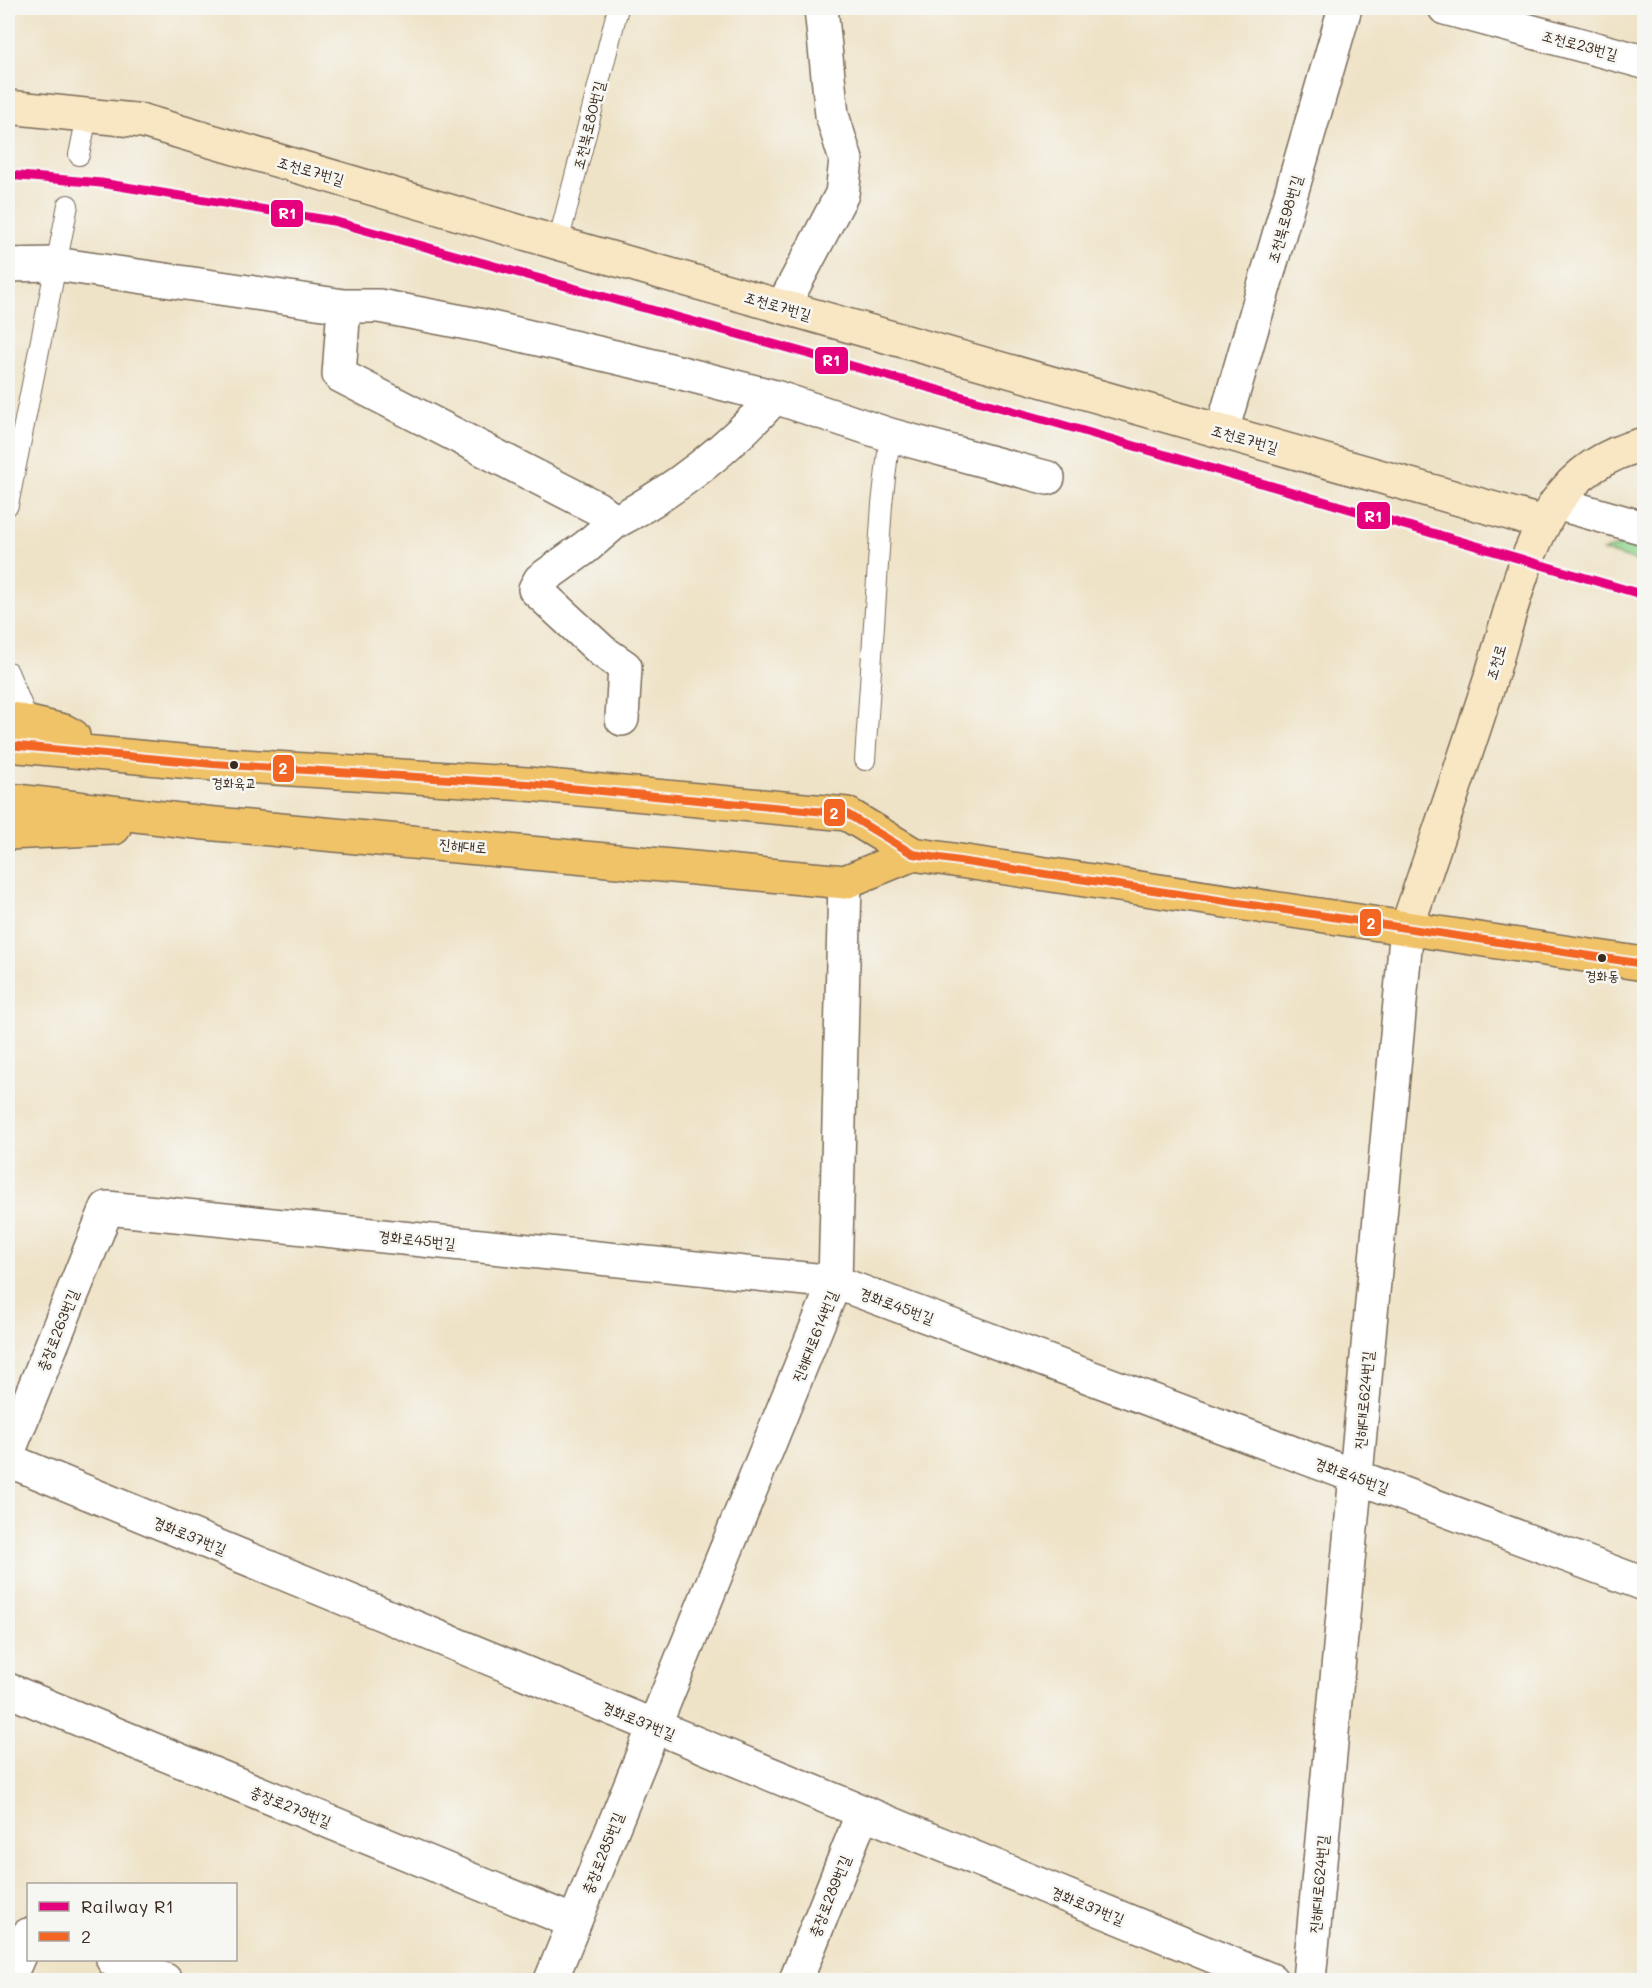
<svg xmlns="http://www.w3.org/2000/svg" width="1652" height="1988" viewBox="0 0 1652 1988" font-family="Mali,'Poor Story',sans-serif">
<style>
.green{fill:#91d68f;stroke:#668056;stroke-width:1.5}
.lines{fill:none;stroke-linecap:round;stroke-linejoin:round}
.lane-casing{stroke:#7a6b59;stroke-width:22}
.street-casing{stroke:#7a6b59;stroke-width:36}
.secondary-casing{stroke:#7a6b59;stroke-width:36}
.primary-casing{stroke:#7a6b59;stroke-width:36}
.lane{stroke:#fff;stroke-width:20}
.street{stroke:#fff;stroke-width:33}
.secondary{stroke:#f9e7c3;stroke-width:33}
.primary{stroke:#f0c369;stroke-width:33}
.bus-1-casing{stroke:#f6f6f2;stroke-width:12}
.bus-1{stroke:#f26522;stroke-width:8}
.rail-1-casing{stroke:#f6f6f2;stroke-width:14}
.rail-1{stroke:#e5007d;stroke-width:9}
.bus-dot{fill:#3b2a1e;stroke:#f6f6f2;stroke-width:2}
.labels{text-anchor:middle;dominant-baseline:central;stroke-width:5;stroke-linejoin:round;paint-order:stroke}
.bus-label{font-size:14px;fill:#3b2a1e;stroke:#f6f6f2}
.street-label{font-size:15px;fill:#3b2a1e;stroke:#f6f6f2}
.line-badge{stroke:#f6f6f2;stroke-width:2}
.badge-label{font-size:16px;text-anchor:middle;font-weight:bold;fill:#fff}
</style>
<rect width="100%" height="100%" fill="#f6f6f2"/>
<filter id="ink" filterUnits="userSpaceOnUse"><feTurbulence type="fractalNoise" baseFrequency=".0167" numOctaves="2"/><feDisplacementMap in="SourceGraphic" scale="12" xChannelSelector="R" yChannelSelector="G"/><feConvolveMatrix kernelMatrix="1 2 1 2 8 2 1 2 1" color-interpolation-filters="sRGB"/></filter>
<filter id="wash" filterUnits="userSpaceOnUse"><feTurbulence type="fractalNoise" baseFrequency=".008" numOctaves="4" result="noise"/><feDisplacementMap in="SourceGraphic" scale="24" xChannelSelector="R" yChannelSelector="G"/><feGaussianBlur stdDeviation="1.35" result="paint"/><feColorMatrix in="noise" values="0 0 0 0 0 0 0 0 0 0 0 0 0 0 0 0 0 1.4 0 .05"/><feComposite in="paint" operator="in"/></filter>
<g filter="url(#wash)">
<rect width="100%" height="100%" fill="#efe3c7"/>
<path class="green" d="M 1644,538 L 1644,563 L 1603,551 Z"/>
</g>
<g filter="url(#ink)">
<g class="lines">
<defs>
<path id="lane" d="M 79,155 L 87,116
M 558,243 L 618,8
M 8,505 L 68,205
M 8,672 L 29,723
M 865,760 L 882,504 L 890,435"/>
<path id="street" d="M 1445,8 L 1644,62
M 8,265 L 55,264 L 344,306 L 379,306 L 483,326 L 666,369 L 775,397 L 890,435 L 1048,478
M 344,306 L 339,375 L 597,508 L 615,522 L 586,547 L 540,580 L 535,589 L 602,651 L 625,667 L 622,719
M 783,306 L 842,194 L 846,160 L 832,115 L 821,8
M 1222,431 L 1345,8
M 1556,503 L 1644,528
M 615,522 C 676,490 729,448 775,397
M 8,1453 L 107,1208 L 835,1282 L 1644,1584
M 8,1460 L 1271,1980
M 8,1690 L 574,1922
M 113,1960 L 165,1980
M 8,1980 L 28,1935
M 551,1980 L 835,1282 L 845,882
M 796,1980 L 863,1812
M 1309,1980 L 1407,927"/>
<path id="secondary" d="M 8,107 L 143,121 L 558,243 L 1544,523
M 1407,927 C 1435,844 1464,761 1491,677 C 1509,619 1522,554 1556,503 C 1577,472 1609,453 1644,444"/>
<path id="primary" d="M 8,718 L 64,731 L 73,736
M 8,745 L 213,764 L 527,784 L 847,814 L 913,854 L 1644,964
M 8,800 L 205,823 L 845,882 L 913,854
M 8,833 L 114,828"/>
</defs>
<use href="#lane" class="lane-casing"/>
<use href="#street" class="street-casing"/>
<use href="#secondary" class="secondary-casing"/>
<use href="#primary" class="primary-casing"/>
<use href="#lane" class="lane"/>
<use href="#street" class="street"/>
<use href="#secondary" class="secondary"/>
<use href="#primary" class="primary"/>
<defs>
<path id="bus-1" d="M 8,745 L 213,764 L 527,784 L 847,814 L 913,854 L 1644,964"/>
</defs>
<use href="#bus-1" class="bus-1-casing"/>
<use href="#bus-1" class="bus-1"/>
<defs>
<path id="rail-1" d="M 8,175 L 101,183 L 333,221 L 1056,423 L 1644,595"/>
</defs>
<use href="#rail-1" class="rail-1-casing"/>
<use href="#rail-1" class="rail-1"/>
</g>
</g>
<g class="bus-dot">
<circle cx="234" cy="765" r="5"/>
<circle cx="1602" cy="958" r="5"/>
</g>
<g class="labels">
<g class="bus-label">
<text x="234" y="782">경화육교</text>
<text x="1602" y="975">경화동</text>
</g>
<g class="street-label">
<text transform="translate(1580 44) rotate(15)">조천로23번길</text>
<text transform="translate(588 125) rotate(-76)">조천북로80번길</text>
<text transform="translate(311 170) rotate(16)">조천로7번길</text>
<text transform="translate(1284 219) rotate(-74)">조천북로98번길</text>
<text transform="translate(778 305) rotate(16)">조천로7번길</text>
<text transform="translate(1245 438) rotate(16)">조천로7번길</text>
<text transform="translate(1495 662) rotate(-73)">조천로</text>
<text transform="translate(463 845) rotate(5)">진해대로</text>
<text transform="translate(417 1239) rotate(6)">경화로45번길</text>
<text transform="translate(897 1305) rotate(20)">경화로45번길</text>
<text transform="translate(57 1330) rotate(-68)">충장로263번길</text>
<text transform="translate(814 1336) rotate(-68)">진해대로614번길</text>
<text transform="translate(1363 1400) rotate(-85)">진해대로624번길</text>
<text transform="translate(1352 1475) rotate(20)">경화로45번길</text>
<text transform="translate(190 1535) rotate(22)">경화로37번길</text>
<text transform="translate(639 1720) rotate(22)">경화로37번길</text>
<text transform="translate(291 1806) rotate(22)">충장로273번길</text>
<text transform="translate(602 1853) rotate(-68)">충장로285번길</text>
<text transform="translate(1318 1884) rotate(-85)">진해대로624번길</text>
<text transform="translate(829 1896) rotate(-68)">충장로289번길</text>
<text transform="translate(1088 1905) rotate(22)">경화로37번길</text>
</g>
</g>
<g class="line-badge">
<rect x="270" y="199" width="34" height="29" rx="6" fill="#e5007d"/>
<rect x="814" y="346" width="35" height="29" rx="6" fill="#e5007d"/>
<rect x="1356" y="501" width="35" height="29" rx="6" fill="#e5007d"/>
<rect x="272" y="754" width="23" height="29" rx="6" fill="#f26522"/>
<rect x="823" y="798" width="23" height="29" rx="6" fill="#f26522"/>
<rect x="1359" y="908" width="23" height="29" rx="6" fill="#f26522"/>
</g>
<g class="badge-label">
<text x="287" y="219">R1</text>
<text x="831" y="366">R1</text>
<text x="1373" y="522">R1</text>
<text x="283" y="774">2</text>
<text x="834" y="819">2</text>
<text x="1371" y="929">2</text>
</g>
<rect width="1652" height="1988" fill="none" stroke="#f6f6f2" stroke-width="30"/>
<rect x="27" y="1883" width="210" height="78" fill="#f6f6f2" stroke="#aba49d" stroke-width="1.5"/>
<rect x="39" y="1902" width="30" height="9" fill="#e5007d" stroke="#aba49d" stroke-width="1.5"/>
<text x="81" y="1913" font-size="18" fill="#3b2a1e">Railway R1</text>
<rect x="39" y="1932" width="30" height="9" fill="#f26522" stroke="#aba49d" stroke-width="1.5"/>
<text x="81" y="1943" font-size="18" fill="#3b2a1e">2</text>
</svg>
